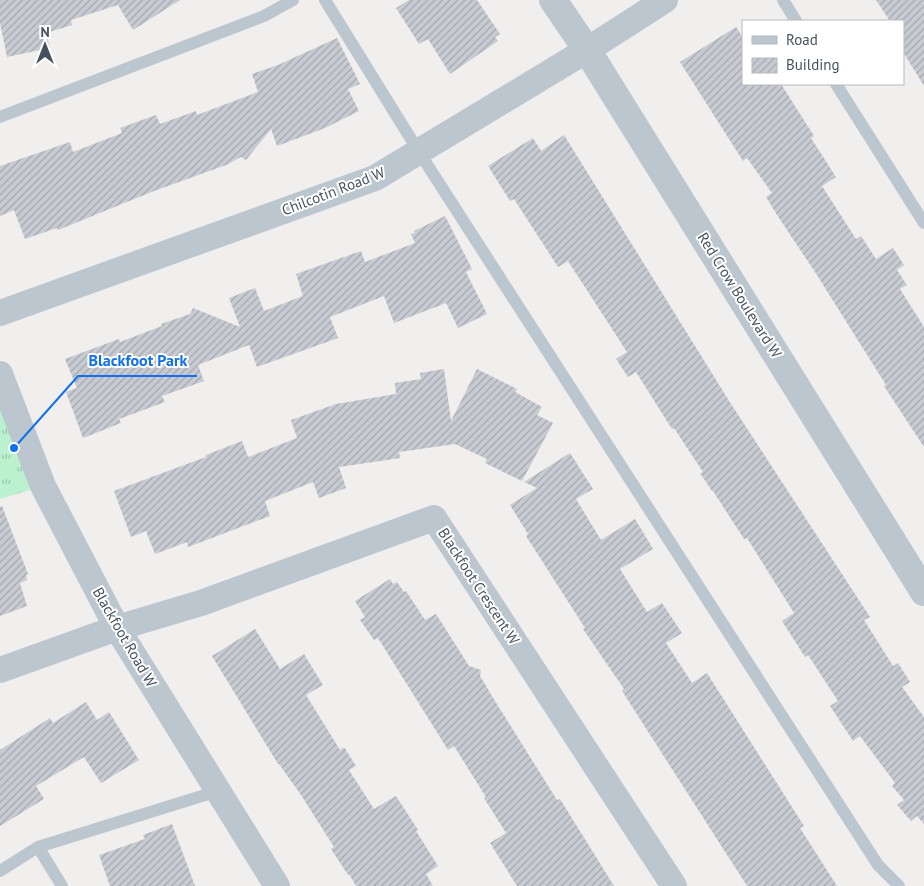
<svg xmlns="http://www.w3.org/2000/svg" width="924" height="886" viewBox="0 0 924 886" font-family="'PT Sans',sans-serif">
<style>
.park{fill:url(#park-tufts)}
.building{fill:url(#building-hatch)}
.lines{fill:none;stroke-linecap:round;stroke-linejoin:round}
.service{stroke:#bcc6ce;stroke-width:12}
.minor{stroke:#bcc6ce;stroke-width:26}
.tertiary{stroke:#bcc6ce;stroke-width:28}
.labels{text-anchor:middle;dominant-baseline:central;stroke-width:4;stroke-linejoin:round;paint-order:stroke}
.street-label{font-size:15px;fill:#46525d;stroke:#fff}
.leader{fill:none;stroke:#1171e9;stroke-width:2}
.callout-dot{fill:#1171e9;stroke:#fff;stroke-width:2}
.callout-label{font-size:16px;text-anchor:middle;font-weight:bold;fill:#1171e9;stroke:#fff;stroke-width:4;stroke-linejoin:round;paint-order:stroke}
</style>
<defs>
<pattern id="park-tufts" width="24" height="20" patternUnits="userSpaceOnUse" patternTransform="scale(1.25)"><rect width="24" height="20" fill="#bbf1cf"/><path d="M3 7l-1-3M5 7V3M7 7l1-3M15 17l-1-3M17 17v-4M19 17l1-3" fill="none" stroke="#9ac6ab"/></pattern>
<pattern id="building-hatch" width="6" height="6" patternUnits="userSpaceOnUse" patternTransform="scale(1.25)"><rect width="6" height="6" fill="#c8cbd1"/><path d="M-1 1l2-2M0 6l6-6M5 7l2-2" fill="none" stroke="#a4a7ad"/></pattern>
</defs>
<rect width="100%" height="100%" fill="#f1eeee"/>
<path class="park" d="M 0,374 L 43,486 L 0,499 Z"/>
<path class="building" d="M 0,0 L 180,0 L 133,30 L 118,5 L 71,20 L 72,25 L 46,33 L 50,48 L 7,57 L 0,23 Z
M 409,0 L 477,0 L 500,34 L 495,37 L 498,41 L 450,74 L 428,39 L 419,44 L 396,8 Z
M 876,0 L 924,0 L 924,86 L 903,52 L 903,21 L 890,21 Z
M 736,27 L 743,38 L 743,84 L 781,84 L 814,136 L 811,138 L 836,177 L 822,186 L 856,239 L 861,236 L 876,259 L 893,248 L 904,265 L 897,270 L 907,285 L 900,289 L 924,327 L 924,447 L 884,386 L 886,385 L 815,272 L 777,215 L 766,197 L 772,193 L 747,158 L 743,161 L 680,62 Z
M 337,38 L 360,84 L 348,89 L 359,111 L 325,128 L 277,146 L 271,129 L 246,160 L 241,157 L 226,165 L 154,191 L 58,230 L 57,228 L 25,239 L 14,210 L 0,216 L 0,166 L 70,142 L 73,152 L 122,133 L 120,128 L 156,115 L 160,124 L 196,111 L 197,115 L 258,92 L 252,74 L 278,65 Z
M 564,135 L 731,404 L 870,617 L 864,620 L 893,666 L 898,663 L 910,682 L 902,687 L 924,717 L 924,824 L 917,816 L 911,821 L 897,805 L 904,800 L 892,786 L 895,783 L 860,736 L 853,741 L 830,706 L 838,701 L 808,655 L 805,657 L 782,621 L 794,613 L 747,538 L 744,539 L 713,491 L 712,491 L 700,473 L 703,472 L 674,428 L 672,429 L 636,372 L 628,377 L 616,359 L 627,352 L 568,261 L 558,267 L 514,199 L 510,201 L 488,166 L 533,138 L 541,151 Z
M 445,216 L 472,269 L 466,272 L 487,314 L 458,328 L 446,303 L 394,323 L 384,296 L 330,317 L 338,338 L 257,367 L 249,345 L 198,365 L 204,381 L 162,396 L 165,402 L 119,419 L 121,423 L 83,438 L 66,392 L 77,388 L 65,359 L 119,339 L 120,342 L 162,326 L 161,324 L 190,314 L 193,308 L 240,327 L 229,298 L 255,288 L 264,311 L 303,296 L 296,274 L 361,251 L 365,262 L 415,243 L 411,234 L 415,233 L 414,231 Z
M 444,369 L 451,421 L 477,369 L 517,389 L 515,392 L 542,407 L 537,415 L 553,423 L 522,481 L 485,463 L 487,459 L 455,444 L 399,452 L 400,458 L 339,467 L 346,488 L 319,498 L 313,482 L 265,501 L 270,516 L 188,547 L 187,542 L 155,554 L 146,531 L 131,537 L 114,491 L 206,457 L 206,455 L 242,441 L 248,457 L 297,438 L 291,420 L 336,404 L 396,394 L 395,383 L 421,379 L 420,373 Z
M 570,453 L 593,489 L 576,499 L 601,540 L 635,519 L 653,549 L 620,569 L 647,612 L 662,603 L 682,633 L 666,643 L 692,683 L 707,673 L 804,826 L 800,828 L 837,886 L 747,886 L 622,691 L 624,689 L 583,629 L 585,628 L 526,536 L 528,534 L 510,505 L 537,488 L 524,482 Z
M 2,506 L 28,574 L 26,575 L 27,580 L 20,583 L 27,606 L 0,616 L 0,507 Z
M 390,579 L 393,584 L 397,582 L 404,592 L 406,591 L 425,620 L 436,614 L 469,666 L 481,670 L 480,676 L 495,701 L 557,800 L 560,799 L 614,886 L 517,886 L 490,843 L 506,833 L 484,798 L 486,797 L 454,746 L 448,750 L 378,638 L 374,640 L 360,620 L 365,617 L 355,601 Z
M 255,629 L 280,669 L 304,654 L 323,685 L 306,695 L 340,750 L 344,747 L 356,766 L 349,770 L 374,809 L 396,796 L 418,830 L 416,831 L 438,866 L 426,874 L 433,886 L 356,886 L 349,874 L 348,875 L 331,849 L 334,847 L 301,795 L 279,764 L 278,764 L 212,656 Z
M 86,702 L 97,720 L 109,712 L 139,760 L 101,783 L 84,757 L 36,786 L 44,799 L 0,826 L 0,750 L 50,718 L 53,723 Z
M 172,824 L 195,886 L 110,886 L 99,855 L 145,839 L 143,835 Z"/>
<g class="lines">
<path class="service" d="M 325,0 L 419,152 L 878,865 L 899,886
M 783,0 L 796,21
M 836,84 L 924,223
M 0,117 L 264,16 L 293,0
M 38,847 L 62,886
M 0,871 L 38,847 L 218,791"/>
<path class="minor" d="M 0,313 L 375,178 L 587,50 L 665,0
M 0,374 L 43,486 L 117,628 L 277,886
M 0,670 L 117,628 L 201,603 L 434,518 L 674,886"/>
<path class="tertiary" d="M 553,0 L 587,50 L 924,592"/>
</g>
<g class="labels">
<g class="street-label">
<text transform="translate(333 191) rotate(-21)">Chilcotin Road W</text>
<text transform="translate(740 295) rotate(58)">Red Crow Boulevard W</text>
<text transform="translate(479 586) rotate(57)">Blackfoot Crescent W</text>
<text transform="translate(125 637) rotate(60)">Blackfoot Road W</text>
</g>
</g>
<path class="leader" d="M14 448L78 376H197"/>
<circle class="callout-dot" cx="14" cy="448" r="5"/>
<g class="callout-label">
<text x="138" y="366">Blackfoot Park</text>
</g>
<rect x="742" y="20" width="162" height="65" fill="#ffffff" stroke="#b5babe"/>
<rect x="752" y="36" width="25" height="8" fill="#bcc6ce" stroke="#b5babe"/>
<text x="786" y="45" font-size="15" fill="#46525d">Road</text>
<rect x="752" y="58" width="25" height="15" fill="url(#building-hatch)" stroke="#b5babe"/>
<text x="786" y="70" font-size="15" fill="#46525d">Building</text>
<g transform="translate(45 45)" stroke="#ffffff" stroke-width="4" paint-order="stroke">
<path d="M0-4L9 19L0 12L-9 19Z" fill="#46525d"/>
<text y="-8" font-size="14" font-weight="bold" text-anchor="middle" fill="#46525d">N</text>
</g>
</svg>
